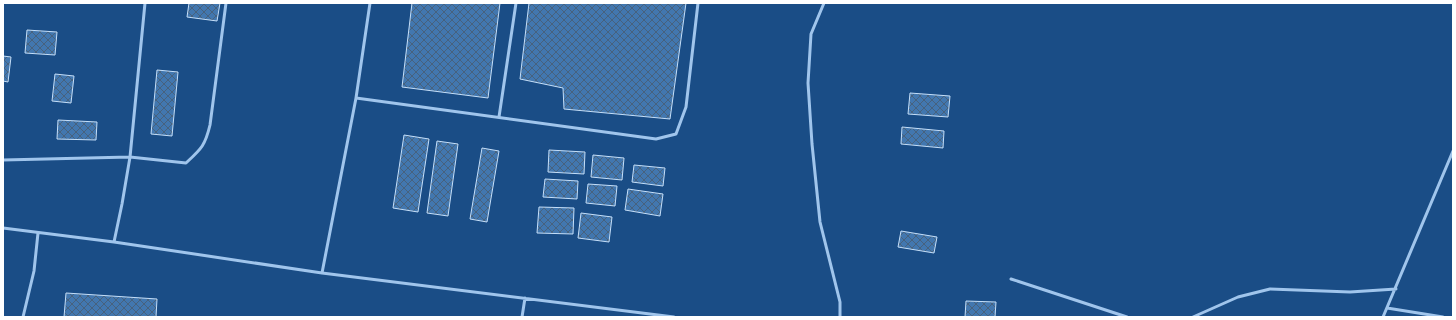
<svg xmlns="http://www.w3.org/2000/svg" width="1456" height="320" viewBox="0 0 1456 320" font-family="Raleway,sans-serif">
<style>
.building{fill:url(#building-cross-hatch);stroke:#c5dff9}
.lines{fill:none;stroke-linecap:round;stroke-linejoin:round}
.service{stroke:#a0c5ec;stroke-width:3}
</style>
<defs>
<pattern id="building-cross-hatch" width="8" height="8" patternUnits="userSpaceOnUse"><rect width="8" height="8" fill="#4277af"/><path d="M0 0l8 8M0 8l8-8" fill="none" stroke="#47627e"/></pattern>
</defs>
<rect width="100%" height="100%" fill="#1a4d86"/>
<path class="building" d="M 189,3 L 220,3 L 217,21 L 187,17 Z
M 412,3 L 500,3 L 488,98 L 402,87 Z
M 529,3 L 686,3 L 670,119 L 564,109 L 563,88 L 520,79 Z
M 27,30 L 57,32 L 55,55 L 25,53 Z
M 3,56 L 11,57 L 8,82 L 3,81 Z
M 157,70 L 178,72 L 172,136 L 151,134 Z
M 55,74 L 74,76 L 71,103 L 52,101 Z
M 910,93 L 950,96 L 948,117 L 908,114 Z
M 58,120 L 97,122 L 96,140 L 57,139 Z
M 902,127 L 944,131 L 943,148 L 901,144 Z
M 404,135 L 429,139 L 418,212 L 393,208 Z
M 437,141 L 458,144 L 448,216 L 427,213 Z
M 482,148 L 499,151 L 487,222 L 470,219 Z
M 549,150 L 585,152 L 584,174 L 548,172 Z
M 593,155 L 624,158 L 622,180 L 591,177 Z
M 634,165 L 665,168 L 663,186 L 632,182 Z
M 545,179 L 578,181 L 577,199 L 543,197 Z
M 588,184 L 617,186 L 615,206 L 586,203 Z
M 628,189 L 663,194 L 660,216 L 625,210 Z
M 539,207 L 574,208 L 573,234 L 537,233 Z
M 581,213 L 612,217 L 609,242 L 578,238 Z
M 901,231 L 937,237 L 934,253 L 898,247 Z
M 66,293 L 157,299 L 156,317 L 64,317 Z
M 966,301 L 996,302 L 995,317 L 965,317 Z"/>
<g class="lines">
<path class="service" d="M 824,3 L 811,34 L 808,83 L 812,144 L 820,222 L 840,302 L 840,317
M 356,98 L 656,139 L 676,134 L 686,107 L 698,3
M 499,117 L 516,3
M 3,160 L 130,157 L 186,163 C 201,149 205,146 210,125 L 226,3
M 3,228 L 114,242 L 322,273 L 674,317
M 114,242 L 122,204 L 130,157 L 145,3
M 322,273 L 356,98 L 370,3
M 1011,279 L 1127,317
M 1387,308 L 1443,317
M 23,317 L 34,271 L 38,233
M 522,317 L 525,298
M 1193,317 L 1238,297 L 1270,289 L 1350,292 L 1396,289
M 1383,317 L 1453,151"/>
</g>
<rect width="1456" height="320" fill="none" stroke="#ffffff" stroke-width="8"/>
</svg>
